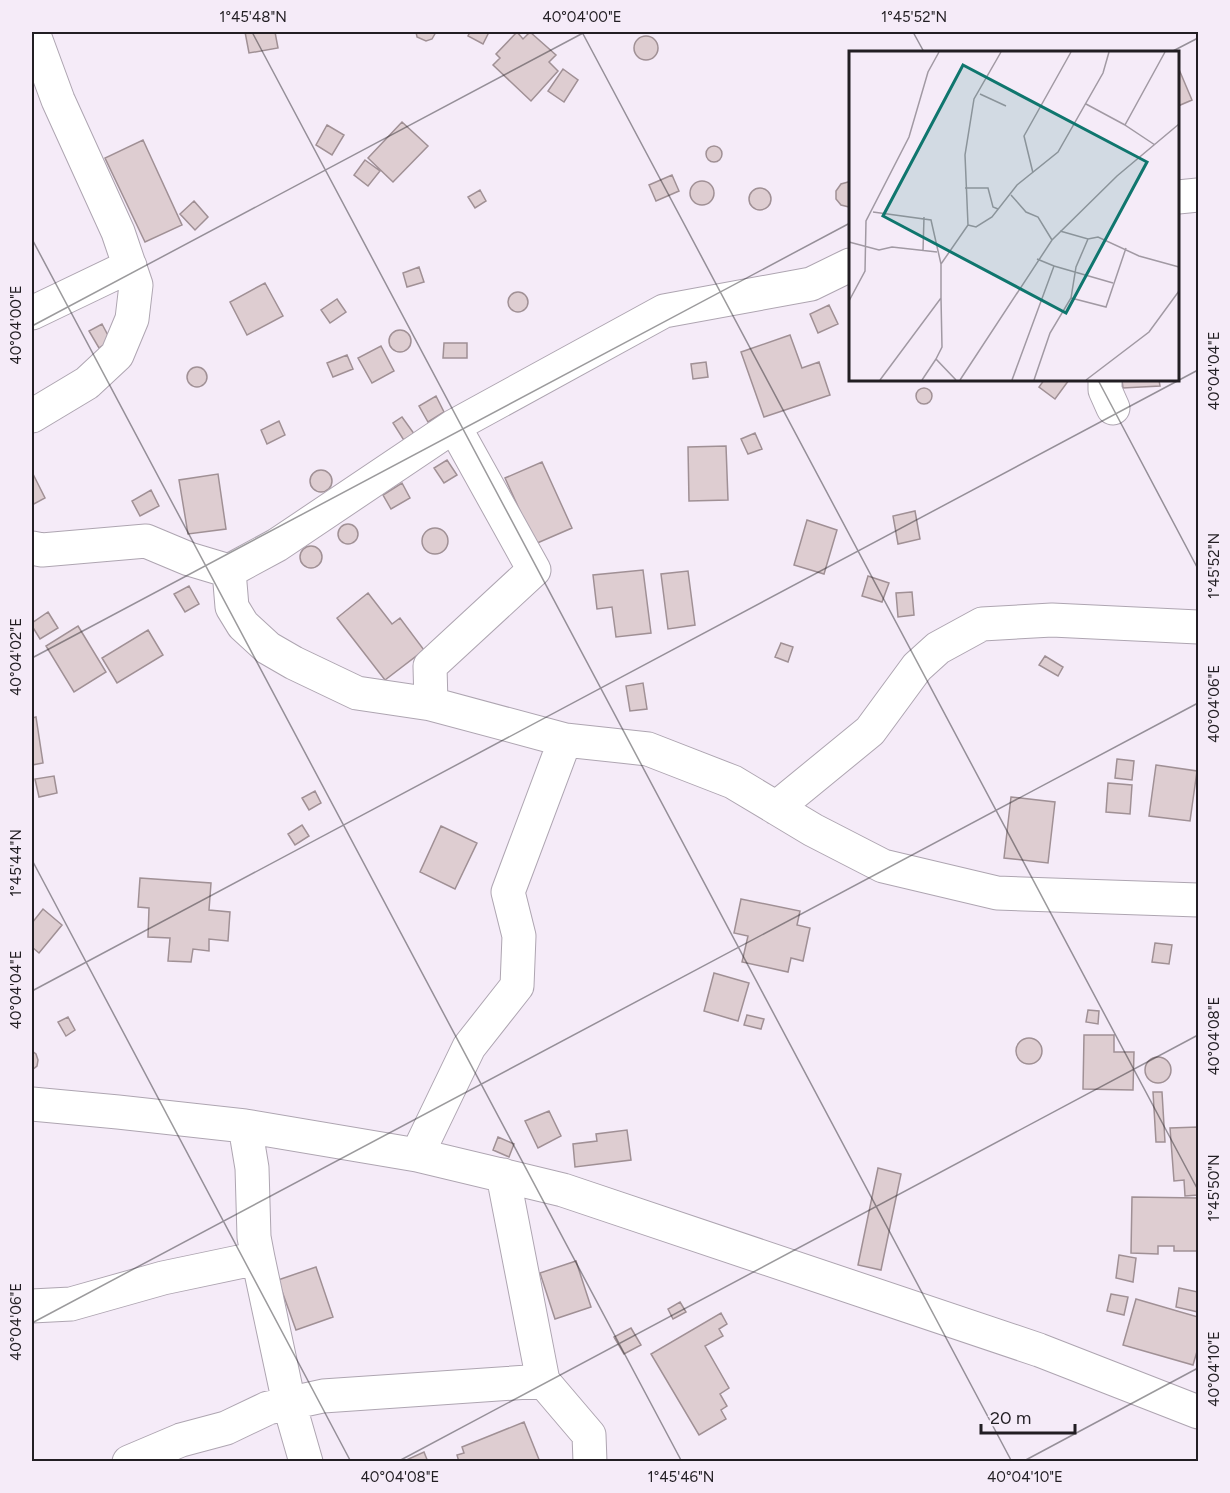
<svg xmlns="http://www.w3.org/2000/svg" width="1230" height="1493" viewBox="0 0 1230 1493" font-family="Figtree,sans-serif">
<style>
.building{fill:#decdd1;stroke:#a09095;stroke-width:1.5}
.lines{fill:none;stroke-linecap:round;stroke-linejoin:round}
.minor-casing{stroke:#aea5b1;stroke-width:35}
.minor{stroke:#fff;stroke-width:33}
.ticks{fill:none;stroke:#221e23;stroke-width:1.5;stroke-opacity:0.45}
.inset-road{fill:none;stroke:#a199a3;stroke-width:1.5}
.view{fill:#0f766e;fill-opacity:0.15;stroke:#0f766e;stroke-width:3}
.inset-edge{fill:none;stroke:#221e23;stroke-width:3}
.neatline{fill:none;stroke:#221e23;stroke-width:2}
.ticks-label{font-size:15px;text-anchor:middle;fill:#221e23}
</style>
<rect width="100%" height="100%" fill="#f5ebf8"/>
<path class="building" d="M 245,32 L 275,32 L 278,48 L 249,53 Z
M 416,32 L 436,32 L 432,39 L 426,41 L 417,37 Z
M 470,32 L 489,32 L 483,44 L 468,36 Z
M 517,32 L 523,39 L 530,32 L 556,55 L 549,62 L 558,71 L 531,101 L 493,65 L 500,58 L 496,54 Z
M634 48a12 12 0 1 1 24 0a12 12 0 1 1-24 0Z
M 1178,67 L 1192,100 L 1178,106 Z
M 563,69 L 578,80 L 564,102 L 548,91 Z
M 402,122 L 428,146 L 393,182 L 368,158 Z
M 327,125 L 344,135 L 332,155 L 316,145 Z
M 143,140 L 182,225 L 145,242 L 105,158 Z
M706 154a8 8 0 1 1 16 0a8 8 0 1 1-16 0Z
M 365,160 L 380,171 L 368,186 L 354,175 Z
M 672,175 L 679,191 L 656,201 L 649,185 Z
M690 193a12 12 0 1 1 24 0a12 12 0 1 1-24 0Z
M 848,182 L 850,182 L 850,207 L 849,207 L 841,205 L 836,199 L 836,191 L 841,184 Z
M749 199a11 11 0 1 1 22 0a11 11 0 1 1-22 0Z
M 480,190 L 486,201 L 475,208 L 468,197 Z
M 194,201 L 208,217 L 195,230 L 180,214 Z
M 419,267 L 424,282 L 407,287 L 403,273 Z
M 265,283 L 283,316 L 247,335 L 230,302 Z
M508 302a10 10 0 1 1 20 0a10 10 0 1 1-20 0Z
M 337,299 L 346,312 L 330,323 L 321,310 Z
M 829,305 L 838,324 L 818,333 L 810,314 Z
M 102,324 L 111,341 L 99,348 L 89,331 Z
M389 341a11 11 0 1 1 22 0a11 11 0 1 1-22 0Z
M 790,335 L 802,368 L 819,362 L 830,395 L 764,417 L 741,352 Z
M 444,343 L 467,343 L 467,358 L 443,358 Z
M 381,346 L 394,371 L 372,383 L 358,358 Z
M 347,355 L 353,369 L 333,377 L 327,363 Z
M 706,362 L 708,377 L 693,379 L 691,364 Z
M187 377a10 10 0 1 1 20 0a10 10 0 1 1-20 0Z
M 1044,380 L 1069,380 L 1055,399 L 1039,387 Z
M 1122,380 L 1159,380 L 1160,386 L 1123,388 Z
M916 396a8 8 0 1 1 16 0a8 8 0 1 1-16 0Z
M 436,396 L 444,412 L 428,422 L 419,406 Z
M 402,417 L 415,435 L 405,442 L 393,423 Z
M 279,421 L 285,435 L 267,444 L 261,430 Z
M 755,433 L 762,449 L 748,454 L 741,439 Z
M 726,446 L 728,500 L 689,501 L 688,447 Z
M 447,460 L 457,475 L 444,483 L 434,468 Z
M 542,462 L 572,528 L 535,544 L 505,478 Z
M310 481a11 11 0 1 1 22 0a11 11 0 1 1-22 0Z
M 32,472 L 45,498 L 32,505 Z
M 218,474 L 226,529 L 188,534 L 179,480 Z
M 402,483 L 410,498 L 391,509 L 383,495 Z
M 151,490 L 159,506 L 140,516 L 132,501 Z
M 915,511 L 920,539 L 898,544 L 893,516 Z
M 807,520 L 837,530 L 824,574 L 794,565 Z
M338 534a10 10 0 1 1 20 0a10 10 0 1 1-20 0Z
M422 541a13 13 0 1 1 26 0a13 13 0 1 1-26 0Z
M300 557a11 11 0 1 1 22 0a11 11 0 1 1-22 0Z
M 643,570 L 651,633 L 616,637 L 612,607 L 597,609 L 593,575 Z
M 688,571 L 695,625 L 668,629 L 661,574 Z
M 868,576 L 889,583 L 882,602 L 862,596 Z
M 189,586 L 199,604 L 185,612 L 174,594 Z
M 912,592 L 914,615 L 898,617 L 896,593 Z
M 368,593 L 392,624 L 400,618 L 424,650 L 385,680 L 337,618 Z
M 48,612 L 58,628 L 40,639 L 32,626 L 32,623 Z
M 78,626 L 106,672 L 74,692 L 46,646 Z
M 148,630 L 163,655 L 117,683 L 102,658 Z
M 781,643 L 793,647 L 788,662 L 775,657 Z
M 1045,656 L 1063,667 L 1058,676 L 1039,665 Z
M 643,683 L 647,709 L 630,711 L 626,686 Z
M 36,717 L 43,763 L 32,765 L 32,718 Z
M 1117,759 L 1134,761 L 1132,780 L 1115,778 Z
M 1156,765 L 1197,771 L 1190,821 L 1149,816 Z
M 54,776 L 57,793 L 39,797 L 35,779 Z
M 1108,783 L 1132,785 L 1130,814 L 1106,812 Z
M 315,791 L 321,803 L 309,810 L 302,798 Z
M 1011,797 L 1055,802 L 1048,863 L 1004,858 Z
M 302,825 L 309,836 L 295,845 L 288,834 Z
M 441,826 L 477,843 L 455,889 L 420,872 Z
M 140,878 L 211,883 L 209,910 L 230,912 L 228,941 L 209,939 L 209,951 L 193,949 L 191,962 L 168,961 L 170,938 L 148,937 L 149,908 L 138,907 Z
M 741,899 L 800,911 L 797,925 L 810,928 L 803,961 L 791,958 L 788,972 L 742,962 L 748,936 L 734,933 Z
M 43,909 L 62,925 L 39,953 L 32,947 L 32,923 Z
M 1155,943 L 1172,945 L 1169,964 L 1152,962 Z
M 714,973 L 749,983 L 738,1021 L 704,1011 Z
M 1088,1010 L 1099,1011 L 1098,1024 L 1086,1022 Z
M 747,1015 L 764,1019 L 761,1029 L 744,1025 Z
M 68,1017 L 75,1030 L 66,1036 L 58,1022 Z
M 1084,1035 L 1114,1035 L 1114,1052 L 1134,1052 L 1133,1090 L 1083,1089 Z
M1016 1051a13 13 0 1 1 26 0a13 13 0 1 1-26 0Z
M 32,1051 L 36,1054 L 38,1060 L 37,1066 L 32,1070 Z
M1145 1070a13 13 0 1 1 26 0a13 13 0 1 1-26 0Z
M 1153,1092 L 1162,1092 L 1165,1142 L 1156,1142 Z
M 549,1111 L 561,1136 L 538,1148 L 525,1121 Z
M 1198,1127 L 1198,1195 L 1185,1196 L 1184,1180 L 1174,1181 L 1170,1128 Z
M 627,1130 L 631,1160 L 575,1167 L 573,1144 L 597,1141 L 596,1134 Z
M 498,1137 L 514,1144 L 509,1157 L 493,1150 Z
M 878,1168 L 901,1174 L 881,1270 L 858,1265 Z
M 1132,1197 L 1198,1198 L 1198,1251 L 1174,1251 L 1174,1246 L 1158,1246 L 1158,1254 L 1131,1253 Z
M 1119,1255 L 1136,1258 L 1133,1282 L 1116,1278 Z
M 576,1261 L 591,1307 L 555,1319 L 540,1273 Z
M 316,1267 L 333,1317 L 296,1330 L 278,1280 Z
M 1179,1288 L 1198,1292 L 1198,1312 L 1176,1307 Z
M 1111,1294 L 1128,1297 L 1124,1315 L 1107,1311 Z
M 1136,1299 L 1198,1317 L 1198,1348 L 1193,1365 L 1123,1345 Z
M 680,1302 L 686,1312 L 673,1319 L 668,1309 Z
M 721,1313 L 727,1324 L 719,1329 L 723,1336 L 705,1346 L 729,1388 L 720,1394 L 727,1406 L 721,1410 L 726,1419 L 699,1435 L 651,1354 Z
M 631,1328 L 641,1345 L 624,1354 L 614,1337 Z
M 524,1422 L 540,1462 L 459,1462 L 457,1455 L 464,1453 L 462,1447 Z
M 424,1452 L 428,1462 L 402,1462 Z"/>
<g class="lines">
<defs>
<path id="minor" d="M 1178,197 L 1198,195
M 32,313 L 130,266
M 1105,380 L 1105,390 L 1113,408
M 32,416 L 87,383 L 117,355 L 132,319 L 136,285 L 118,232 L 58,100 L 33,32
M 32,548 L 42,550 L 146,541 L 189,559 L 229,571 L 277,545 L 454,426 L 664,311 L 811,284 L 850,265
M 229,571 L 232,607 L 243,625 L 268,648 L 294,663 L 357,693 L 431,704 L 565,740 L 648,749 L 733,782 L 813,830 L 883,866 L 997,893 L 1198,900
M 431,704 L 430,666 L 534,570 L 454,426
M 776,808 L 870,731 L 917,667 L 938,648 L 982,624 L 1052,620 L 1198,627
M 32,1104 L 118,1112 L 245,1126 L 417,1155 L 563,1190 L 1039,1350 L 1198,1412
M 417,1155 L 469,1047 L 517,986 L 519,936 L 508,892 L 565,740
M 503,1175 L 543,1381 L 589,1435 L 590,1462
M 258,1258 L 289,1403 L 306,1462
M 32,1306 L 71,1304 L 163,1278 L 258,1258 L 254,1237 L 252,1168 L 245,1126
M 129,1462 L 181,1440 L 226,1428 L 268,1408 L 323,1396 L 543,1381"/>
</defs>
<use href="#minor" class="minor-casing"/>
<use href="#minor" class="minor"/>
</g>
<path class="ticks" d="M 252,32 L 1012,1462M 582,32 L 1198,1190M 913,32 L 924,52M 1171,52 L 1198,38M 32,239 L 682,1462M 32,326 L 585,32M 1098,380 L 1198,569M 32,658 L 850,223M 32,860 L 351,1462M 32,991 L 1198,370M 32,1323 L 1198,703M 397,1462 L 1198,1035M 1022,1462 L 1198,1368"/>
<g transform="translate(849 51)">
<rect width="330" height="330" fill="#f5ebf8"/>
<path class="inset-road" d="M 131,43 L 157,55M 237,53 L 276,74M 306,94 L 276,74 L 316,1M 184,122 L 175,85 L 222,1M 116,137 L 139,137 L 144,156 L 149,158M 162,144 L 177,161 L 189,166 L 203,189M 24,161 L 82,169 L 92,213 L 92,247 L 31,329M 119,174 L 127,176 L 143,166 L 168,134 L 209,101 L 254,22 L 260,1M 211,180 L 239,188 L 249,186 L 290,205 L 330,216M 0,191 L 30,199 L 43,196 L 88,201M 74,200 L 75,166M 92,213 L 119,174 L 116,104 L 125,48 L 152,1M 205,215 L 264,232M 92,247 L 93,296 L 87,308 L 107,329M 222,247 L 257,256 L 277,197M 0,250 L 16,220 L 17,170 L 60,86 L 79,21 L 90,1M 73,329 L 87,308M 111,329 L 203,189 L 268,125 L 330,73M 163,329 L 205,215 L 188,208M 185,329 L 201,282 L 222,247 L 227,216 L 239,188M 237,329 L 300,281 L 330,240"/>
<path class="view" d="M 114,14 L 298,111 L 217,262 L 34,165 Z"/>
<rect width="330" height="330" class="inset-edge"/>
</g>
<rect width="1230" height="1493" fill="none" stroke="#f5ebf8" stroke-width="66"/>
<path d="M981 1424v9h94v-9" fill="none" stroke="#221e23" stroke-width="3"/>
<text x="990" y="1424" font-size="18" fill="#221e23" stroke="#f5ebf8" stroke-width="4.5" paint-order="stroke">20 m</text>
<rect x="33" y="33" width="1164" height="1427" class="neatline"/>
<g class="ticks-label">
<text x="253" y="22">1°45'48"N</text>
<text x="582" y="22">40°04'00"E</text>
<text x="914" y="22">1°45'52"N</text>
<text transform="translate(16 325) rotate(-90)" y="5">40°04'00"E</text>
<text transform="translate(1214 371) rotate(-90)" y="5">40°04'04"E</text>
<text transform="translate(1214 566) rotate(-90)" y="5">1°45'52"N</text>
<text transform="translate(16 657) rotate(-90)" y="5">40°04'02"E</text>
<text transform="translate(1214 704) rotate(-90)" y="5">40°04'06"E</text>
<text transform="translate(16 863) rotate(-90)" y="5">1°45'44"N</text>
<text transform="translate(16 990) rotate(-90)" y="5">40°04'04"E</text>
<text transform="translate(1214 1036) rotate(-90)" y="5">40°04'08"E</text>
<text transform="translate(1214 1188) rotate(-90)" y="5">1°45'50"N</text>
<text transform="translate(16 1322) rotate(-90)" y="5">40°04'06"E</text>
<text transform="translate(1214 1369) rotate(-90)" y="5">40°04'10"E</text>
<text x="400" y="1482">40°04'08"E</text>
<text x="681" y="1482">1°45'46"N</text>
<text x="1025" y="1482">40°04'10"E</text>
</g>
</svg>
